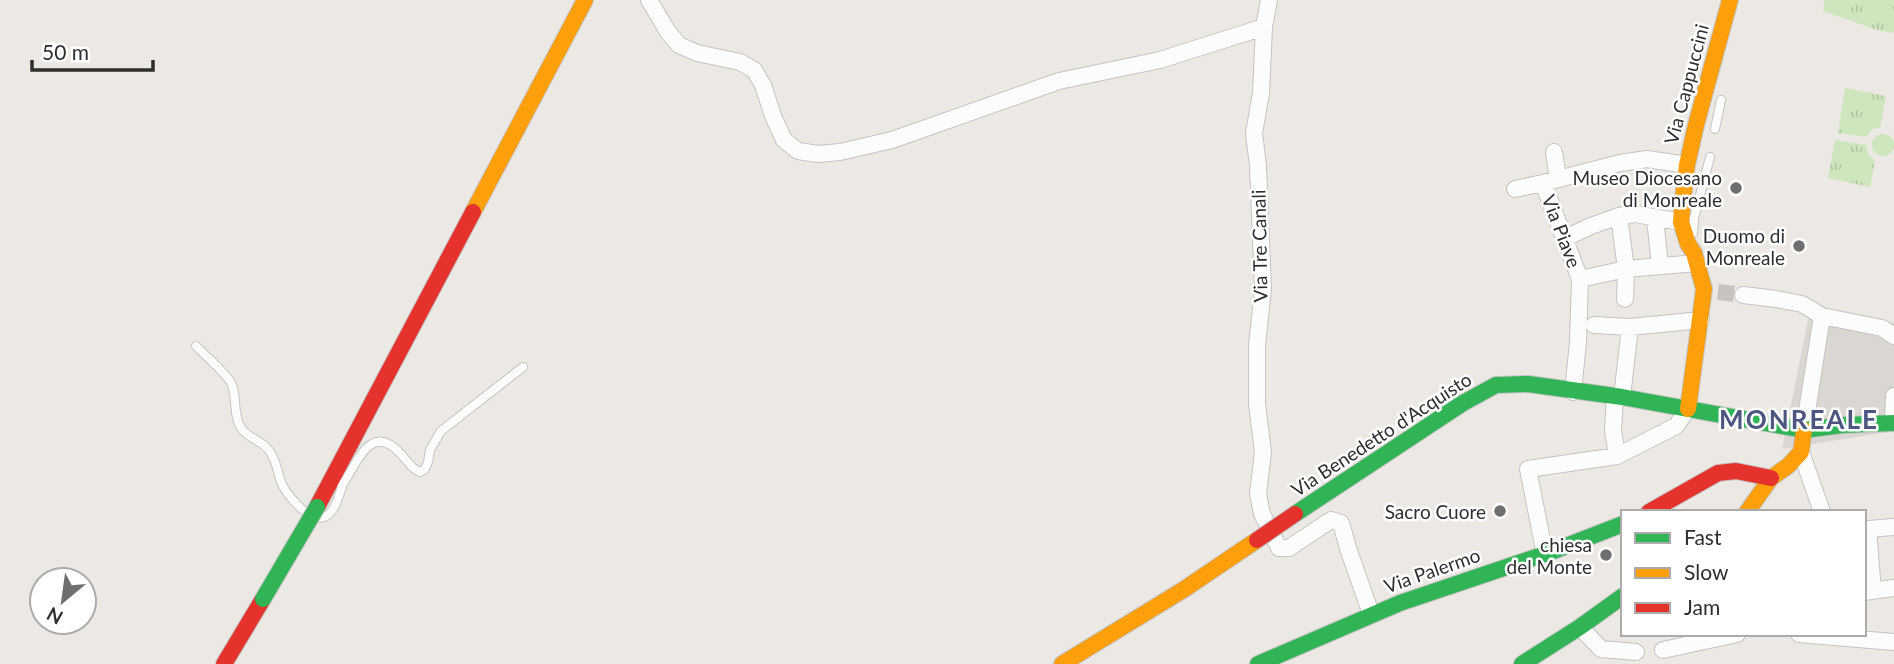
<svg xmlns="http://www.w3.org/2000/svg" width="1894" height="664" viewBox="0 0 1894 664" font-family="Lato,sans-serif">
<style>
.grass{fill:url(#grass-tufts)}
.plaza{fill:#dad6d2}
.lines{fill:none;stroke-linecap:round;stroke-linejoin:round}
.street-tunnel{stroke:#c6c3c0;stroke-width:16;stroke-dasharray:16 8;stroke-linecap:butt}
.lane-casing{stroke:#c5c4c5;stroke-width:10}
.street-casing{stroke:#c5c4c5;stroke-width:18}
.fast-casing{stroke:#c5c4c5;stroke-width:18}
.slow-casing{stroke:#c5c4c5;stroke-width:18}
.jam-casing{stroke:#c5c4c5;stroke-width:18}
.lane{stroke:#fcfcfb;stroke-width:8}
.street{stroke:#fcfcfb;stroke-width:16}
.fast{stroke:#30b455;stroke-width:16}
.slow{stroke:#ff9f0a;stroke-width:16}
.jam{stroke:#e5322d;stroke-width:16}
.fast-bridge-casing{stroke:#c5c4c5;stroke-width:18;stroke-linecap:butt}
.jam-bridge-casing{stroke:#c5c4c5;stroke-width:18;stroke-linecap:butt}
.fast-bridge{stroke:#30b455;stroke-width:16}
.jam-bridge{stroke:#e5322d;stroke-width:16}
.poi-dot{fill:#706f6e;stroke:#fff;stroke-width:2.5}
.labels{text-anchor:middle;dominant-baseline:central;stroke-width:5;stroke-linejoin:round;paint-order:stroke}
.street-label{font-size:19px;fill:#2e2e2e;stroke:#fff}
.poi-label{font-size:19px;fill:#2e2e2e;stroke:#fff;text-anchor:end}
.district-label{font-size:26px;font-weight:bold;letter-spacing:2px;fill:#4d5680;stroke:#fff}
</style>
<defs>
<pattern id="grass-tufts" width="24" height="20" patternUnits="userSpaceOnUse" patternTransform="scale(1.75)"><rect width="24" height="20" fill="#cee6be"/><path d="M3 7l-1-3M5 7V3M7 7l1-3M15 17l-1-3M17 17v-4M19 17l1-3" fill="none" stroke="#b1c6a4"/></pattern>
</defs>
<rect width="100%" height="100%" fill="#ece8e4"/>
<path class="grass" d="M 1825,0 L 1894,0 L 1894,33 L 1877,30 L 1823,11 Z
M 1845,88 L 1886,96 L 1880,128 L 1872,129 L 1866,137 L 1838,133 Z
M1872 145a11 11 0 1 1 22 0a11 11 0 1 1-22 0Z
M 1835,140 L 1866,145 L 1869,156 L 1875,160 L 1870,187 L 1828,178 Z"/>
<path class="plaza" d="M 1811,306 L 1894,323 L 1894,431 L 1782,449 Z"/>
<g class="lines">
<path class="street-tunnel" d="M 1718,292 L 1743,295"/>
<defs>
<path id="lane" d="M 1715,129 L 1721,100
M 1693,233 L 1694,218 L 1710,157
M 196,346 C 205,355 224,372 230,381 C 238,393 232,414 241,428 C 248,439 263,440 270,452 C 277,462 277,471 281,482 C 286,495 314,529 329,514 C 337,507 339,494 343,484 L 334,480
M 343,484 C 358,461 371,422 400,453 C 407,460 410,468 420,472 L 425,469 L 428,462 L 430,450 L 441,431 L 523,367"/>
<path id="street" d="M 649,0 L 668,32 L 679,45 L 697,53 L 740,62 L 754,70 L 763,85 L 773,116 L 784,140 L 798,151 L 818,154 L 840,152 L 892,140 L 1059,81 L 1160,60 L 1264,27
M 1269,0 L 1264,27 L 1261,93 L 1254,133 L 1258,166 L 1263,289 L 1257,345 L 1257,404 L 1263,452 L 1258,494 L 1262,514 L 1279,548 L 1289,548 L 1331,520 L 1341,523 L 1348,548 L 1371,614
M 1554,152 L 1558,179
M 1543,183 L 1620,163 L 1647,159 L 1687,165
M 1515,189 L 1543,183 L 1580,279 L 1578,342 L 1573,392
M 1619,216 L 1626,269 L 1625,299
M 1655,219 L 1660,265
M 1565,238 L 1591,226 L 1619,216 L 1635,214 L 1681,222
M 1580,279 L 1626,269 L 1697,263
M 1743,295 L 1776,299 L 1802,304 L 1822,316 L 1882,328 L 1894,336
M 1594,325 L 1630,327 L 1701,320
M 1615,397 L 1613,430 L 1617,456
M 1622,397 L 1630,327
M 1893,423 L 1894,396
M 1804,430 L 1822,316
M 1801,452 L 1822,512
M 1864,529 L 1868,529 L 1873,591
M 1868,529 L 1894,527
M 1545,555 L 1528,469 L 1617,456 L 1676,426 L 1688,409
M 1864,592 L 1894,588
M 1580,627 L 1601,649 L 1636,652
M 1799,634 L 1894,642
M 1663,650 L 1737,634"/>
<path id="fast" d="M 1295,514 L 1463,403 L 1496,385 L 1528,384 L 1622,397 L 1804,430 L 1843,425 L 1894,423
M 1258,664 L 1400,603 L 1548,553 L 1623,524
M 1522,664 L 1580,627 L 1623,596"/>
<path id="slow" d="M 473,212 L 585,0
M 1688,409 L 1704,289 L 1694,253 L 1688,244 L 1681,222 L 1683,197 L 1687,165 L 1696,125 L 1730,0
M 1747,512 L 1771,478 L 1788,466 L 1801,452 L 1804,430
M 1062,664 L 1183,590 L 1257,540"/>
<path id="jam" d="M 317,507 L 473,212
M 1649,512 L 1718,473 L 1736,471 L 1771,478
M 224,664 L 263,599"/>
</defs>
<use href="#lane" class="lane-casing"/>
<use href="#street" class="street-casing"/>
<use href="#fast" class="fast-casing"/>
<use href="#slow" class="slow-casing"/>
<use href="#jam" class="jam-casing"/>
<use href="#lane" class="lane"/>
<use href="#street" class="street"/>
<use href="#fast" class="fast"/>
<use href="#slow" class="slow"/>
<use href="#jam" class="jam"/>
<defs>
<path id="fast-bridge" d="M 263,599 L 317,507"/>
<path id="jam-bridge" d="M 1257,540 L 1295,514"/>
</defs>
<use href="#fast-bridge" class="fast-bridge-casing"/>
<use href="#jam-bridge" class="jam-bridge-casing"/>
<use href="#fast-bridge" class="fast-bridge"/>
<use href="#jam-bridge" class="jam-bridge"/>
</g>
<g class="poi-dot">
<circle cx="1736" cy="188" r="7"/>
<circle cx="1799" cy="246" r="7"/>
<circle cx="1500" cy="511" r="7"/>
<circle cx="1606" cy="555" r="7"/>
</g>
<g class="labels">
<g class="street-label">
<text transform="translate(1686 84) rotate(-75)">Via Cappuccini</text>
<text transform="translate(1562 231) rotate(69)">Via Piave</text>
<text transform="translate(1259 246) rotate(-91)">Via Tre Canali</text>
<text transform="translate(1381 434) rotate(-33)">Via Benedetto d'Acquisto</text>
<text transform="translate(1432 570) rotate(-19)">Via Palermo</text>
</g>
<g class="poi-label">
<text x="1722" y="177">Museo Diocesano<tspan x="1722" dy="22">di Monreale</tspan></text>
<text x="1785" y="235">Duomo di<tspan x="1785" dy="22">Monreale</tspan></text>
<text x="1486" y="511">Sacro Cuore</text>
<text x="1592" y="544">chiesa<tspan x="1592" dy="22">del Monte</tspan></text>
</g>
<g class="district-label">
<text x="1799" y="419">MONREALE</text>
</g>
</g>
<rect x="1621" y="510" width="245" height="126" fill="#ffffff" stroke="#ababab" stroke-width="2"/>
<rect x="1635" y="533" width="35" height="10" fill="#30b455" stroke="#ababab" stroke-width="2"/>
<text x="1684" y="545" font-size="21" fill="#2e2e2e">Fast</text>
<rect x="1635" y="568" width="35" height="10" fill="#ff9f0a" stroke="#ababab" stroke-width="2"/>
<text x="1684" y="580" font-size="21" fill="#2e2e2e">Slow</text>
<rect x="1635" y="603" width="35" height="10" fill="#e5322d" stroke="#ababab" stroke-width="2"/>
<text x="1684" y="615" font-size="21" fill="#2e2e2e">Jam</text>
<g transform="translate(63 601) rotate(209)"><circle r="33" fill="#ffffff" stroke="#ababab" stroke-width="2"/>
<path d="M0-5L12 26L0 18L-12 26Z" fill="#706f6e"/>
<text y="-10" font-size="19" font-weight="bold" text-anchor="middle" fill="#2e2e2e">N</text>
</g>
<path d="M32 60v10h121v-10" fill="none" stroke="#2e2e2e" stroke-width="3.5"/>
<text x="42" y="60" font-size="21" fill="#2e2e2e" stroke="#ffffff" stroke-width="5" paint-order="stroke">50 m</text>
</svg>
